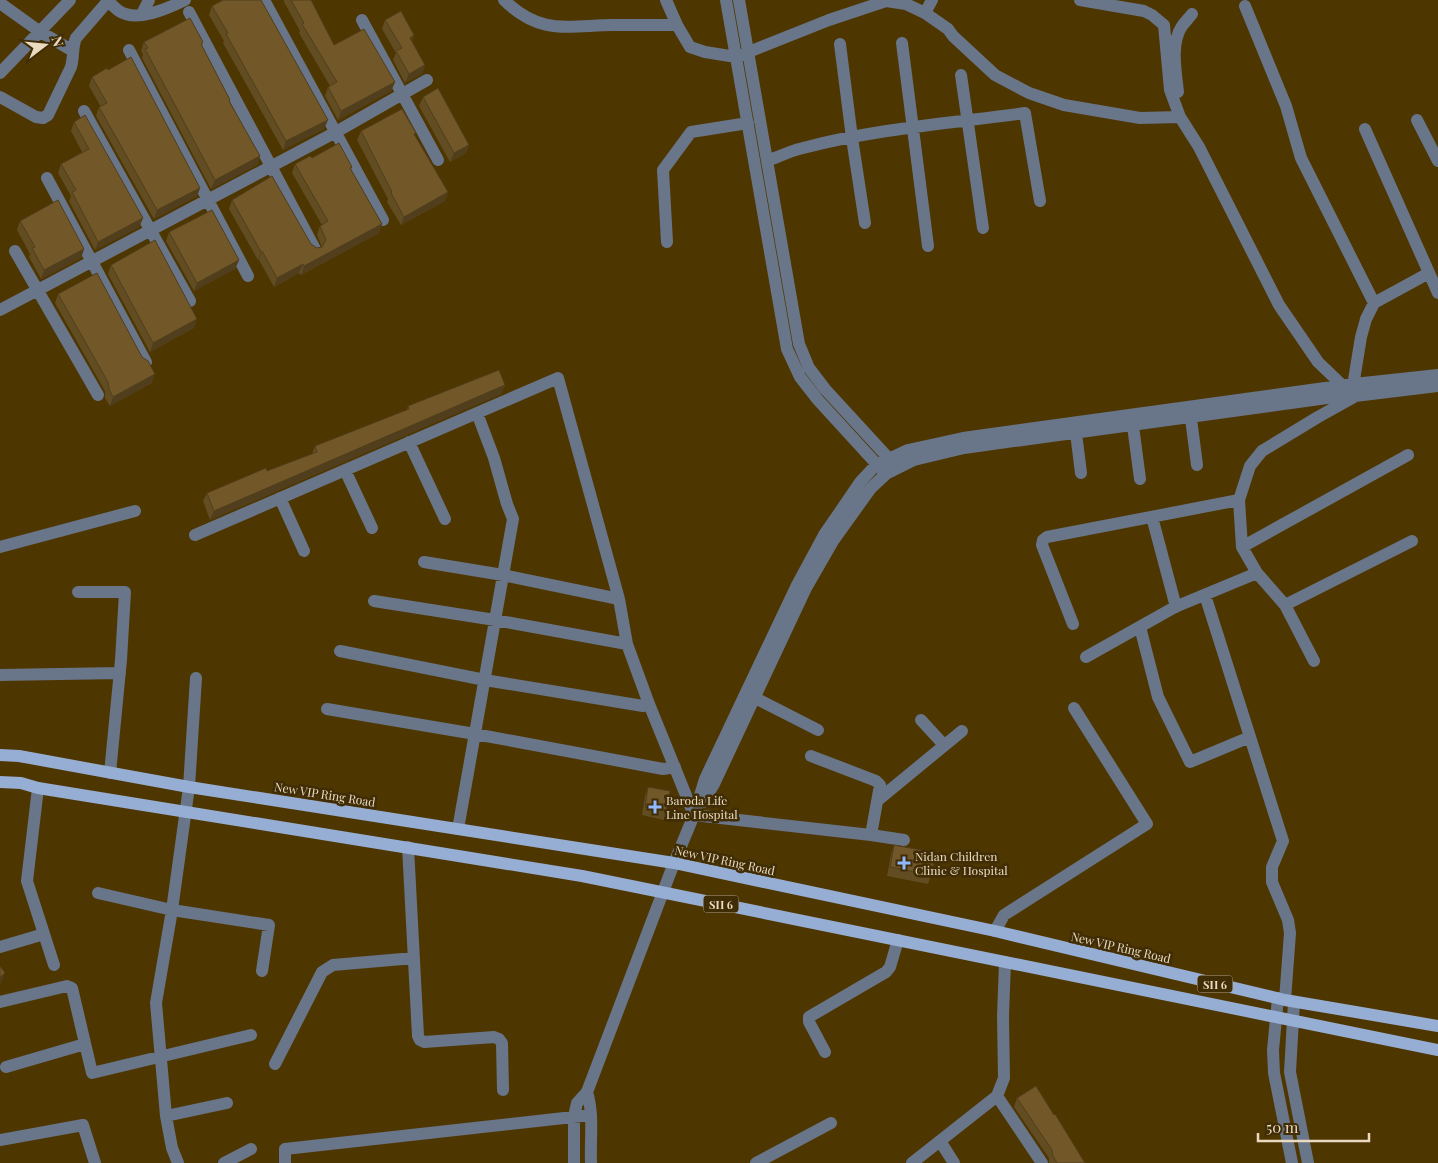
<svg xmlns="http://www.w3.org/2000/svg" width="1438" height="1163" viewBox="0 0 1438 1163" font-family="'Playfair Display',serif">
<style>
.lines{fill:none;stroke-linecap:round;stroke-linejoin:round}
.minor{stroke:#697588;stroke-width:12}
.major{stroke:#96add4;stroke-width:12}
.wall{fill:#624c22}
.shaded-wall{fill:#503e1c}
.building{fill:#725828;stroke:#503e1c}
.poi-dot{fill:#90b8fd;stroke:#402d06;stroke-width:2}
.labels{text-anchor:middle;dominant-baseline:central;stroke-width:5;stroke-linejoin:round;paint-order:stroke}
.shield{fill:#402d06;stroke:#b6a689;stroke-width:1}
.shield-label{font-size:11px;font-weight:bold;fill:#e9dac1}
.street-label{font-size:12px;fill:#e9dac1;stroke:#402d06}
.poi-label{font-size:12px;fill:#e9dac1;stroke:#402d06;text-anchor:start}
</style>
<rect width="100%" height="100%" fill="#4e3600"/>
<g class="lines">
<path class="minor" d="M 107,0 C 111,4 115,8 119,11 C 137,23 169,8 185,0
M 264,0 L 383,220
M 504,0 C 540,35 566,26 612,25 C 633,25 655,25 677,25
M 666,0 L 677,25 L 690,47 L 705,52 L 736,57 L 829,20 L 886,1 L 906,4 L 925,13 L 948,29 L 953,36 L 995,75 L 1029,93 L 1064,105 L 1140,118 L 1180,117 L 1199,147 L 1279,305 L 1318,362 L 1343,386
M 726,0 L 787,349 L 800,377 L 818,400 L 882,470
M 739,0 L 799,344 L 809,368 L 825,389 L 893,463
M 1080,0 L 1144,11 L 1152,15 L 1164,25 L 1170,90 L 1180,117
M 0,3 L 39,31 L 73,51
M 1245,6 L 1286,106 L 1301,158 L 1374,303
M 189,12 L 315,249
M 925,13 L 932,0
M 142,14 L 149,0
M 362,20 L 438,160
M 902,43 L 928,246
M 840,44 L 852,138 L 865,223
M 129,50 L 248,276
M 0,73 L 70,0
M 961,75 L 983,228
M 1178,92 C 1176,72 1170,44 1182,26 C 1185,22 1189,18 1192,14
M 0,97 L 36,117 L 43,118 L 48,115 L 71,67 C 74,57 72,47 76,38 L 108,1
M 84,111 L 190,301
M 1417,120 L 1438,161
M 1365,129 L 1438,293
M 767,161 C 778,157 790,151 803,148 C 875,129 951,123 1025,113 L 1040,201
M 47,178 L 146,362
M 667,242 L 663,170 L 691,132 L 748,123
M 15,251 L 98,395
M 0,310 L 336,132 L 427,80
M 1352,392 L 1361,337 L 1366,319 L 1374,303 L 1429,273
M 1190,411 L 1197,465
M 1133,426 L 1140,479
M 1076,433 L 1081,473
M 409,442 L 445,519
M 345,470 L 372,528
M 280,498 L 304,551
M 1152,517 L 1176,607
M 195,535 L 558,378 L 619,599 L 627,644 L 649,704 L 694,815
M 0,547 L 135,511
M 1242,547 L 1408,455
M 424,562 L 503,575 L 619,599
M 78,592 L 125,592 L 121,660 L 110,773
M 1205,595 L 1283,841 L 1272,867 L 1272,882 L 1288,920 L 1290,933 L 1285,1000
M 374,601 L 495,620 L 627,644
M 1285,605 L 1412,541
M 1073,624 L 1042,545 L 1043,540 L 1047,537 L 1239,500
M 1140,627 L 1158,697 L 1190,762 L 1250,737
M 340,651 L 485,680 L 643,706 L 649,704
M 1086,657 L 1175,607 L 1257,573
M 1314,661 L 1285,605 L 1257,573 L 1242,547 L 1239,500 L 1250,466 L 1262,451 L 1318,417 L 1354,397
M 0,675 L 120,673
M 755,698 L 818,730
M 327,709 L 475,734 L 663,769 L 675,767
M 921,720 L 944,745
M 811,756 L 871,779 L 876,781 L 880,785 L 871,835
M 38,788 L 27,881 L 54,965
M 878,800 L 962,731
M 703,802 L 714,784 L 806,588 L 833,541 L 871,488 L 886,474 L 914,460 L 964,448 L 1327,398 L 1355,396 L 1438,386
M 694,815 L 871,835 L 904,840
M 458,829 L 513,519 L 507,504 L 494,458 L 477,413
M 408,847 L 418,1036 L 420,1040 L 424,1042 L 494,1037 L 499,1039 L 502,1043 L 503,1090
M 98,893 L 172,910 L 269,925 L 262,971
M 995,931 L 1004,915 L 1147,824 L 1074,708
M 0,947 L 44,934
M 1278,998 L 1273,1050 L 1274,1073 L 1292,1163
M 0,1002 L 67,986 L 72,988 L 92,1073 L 251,1035
M 1294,1002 L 1290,1072 L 1308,1163
M 825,1052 L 809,1022 L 809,1017 L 886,972 L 890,967 L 898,940
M 275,1064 L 322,972 L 333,965 L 414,958
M 6,1067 L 85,1044
M 587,1092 C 594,1114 590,1140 591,1163
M 997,1096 L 1042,1163
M 166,1116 L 227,1103
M 0,1140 L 83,1125 L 95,1163
M 940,1141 L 954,1163
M 178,1163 L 172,1148 L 166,1116 L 156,1003 L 172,910 L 189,787 L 196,678
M 224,1163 L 251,1149
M 285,1163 L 285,1149 L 591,1115
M 574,1163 L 574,1116 L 577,1103 L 587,1092 L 674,863 L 694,815 L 705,779 L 797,585 L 824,535 L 861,481 L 876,465 L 908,450 L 963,438 L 1354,384 L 1438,375
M 756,1163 L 831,1123
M 912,1163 L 997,1096 L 1004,1078 L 1003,1016 L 1005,962"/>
<path class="major" d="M 0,755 L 19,756 L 189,787 L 674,863 L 995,931 L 1285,1000 L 1438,1026
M 0,782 L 21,783 L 38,788 L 582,876 L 1438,1050"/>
</g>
<path class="wall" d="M 284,0 L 311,0 L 334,45 L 395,82 L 391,91 L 338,120 L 325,96 L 328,87 L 330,86 L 299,33 L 300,31 L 284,2 Z
M 212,6 L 324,129 L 283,150 L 223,43 L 224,41 L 209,15 Z
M 385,20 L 414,35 L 412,42 L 425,65 L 422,74 L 405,83 L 393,60 L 396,53 L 382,29 Z
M 144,42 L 203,42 L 202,46 L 230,100 L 229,102 L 260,156 L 257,165 L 211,189 L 142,58 L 143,55 L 141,51 Z
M 92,77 L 200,188 L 197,196 L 154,219 L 96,116 L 99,107 L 101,107 L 89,86 Z
M 423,97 L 469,145 L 466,153 L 450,162 L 419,106 Z
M 74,122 L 143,218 L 139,227 L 95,250 L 69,201 L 71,196 L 58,173 L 61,164 L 82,152 L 71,131 Z
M 361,131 L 415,136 L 448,192 L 445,201 L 401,225 L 387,202 L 388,199 L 357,140 Z
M 312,158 L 352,167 L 351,169 L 382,224 L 379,233 L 301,275 L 299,273 L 274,287 L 259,260 L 258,260 L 229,209 L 232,200 L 317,248 L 322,247 L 317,235 L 320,226 L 322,225 L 292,173 L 295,164 Z
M 20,221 L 84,249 L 81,258 L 41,279 L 29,257 L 30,254 L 17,230 Z
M 169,232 L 239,260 L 235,269 L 194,291 L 166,241 Z
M 111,265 L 194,328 L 150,352 L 108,274 Z
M 58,294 L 152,383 L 110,406 L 105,398 L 105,391 L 55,303 Z
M 505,385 L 501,394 L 210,520 L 203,501 L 207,493 L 267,471 L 312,454 L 315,446 L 407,410 L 408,406 Z
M 648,787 L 667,811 L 664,820 L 642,815 L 645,796 Z
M 894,845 L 924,859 L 931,875 L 928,884 L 887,876 L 891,854 Z
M 1017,1098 L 1085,1163 L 1049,1163 L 1049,1158 L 1014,1107 Z"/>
<path class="shaded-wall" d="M 414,35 L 411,44 L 410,38 Z
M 425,65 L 422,74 L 405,83 L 409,74 Z
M 395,82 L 391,91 L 338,120 L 341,111 Z
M 328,120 L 324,129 L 283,150 L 286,141 Z
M 469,145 L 466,153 L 450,162 L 454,153 Z
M 260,156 L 257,165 L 211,189 L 215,180 Z
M 200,188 L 197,196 L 154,219 L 157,210 Z
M 448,192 L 445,201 L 401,225 L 404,217 Z
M 143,218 L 139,227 L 95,250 L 98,242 Z
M 382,224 L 379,233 L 301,275 L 304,266 Z
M 84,249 L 81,258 L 41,279 L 44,270 Z
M 262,251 L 259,260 L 258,260 L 261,252 Z
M 239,260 L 235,269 L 194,291 L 197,283 Z
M 303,264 L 299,273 L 274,287 L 277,278 Z
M 197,319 L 194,328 L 150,352 L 153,343 Z
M 155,374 L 152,383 L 110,406 L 113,397 Z
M 505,385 L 501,394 L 210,520 L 214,511 Z
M 5,973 L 0,986 L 0,977 Z"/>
<path class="building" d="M 223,0 L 261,0 L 328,120 L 286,141 L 226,34 L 228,33 L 212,6 Z
M 291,0 L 311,0 L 334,45 L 364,29 L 395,82 L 341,111 L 328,87 L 337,82 L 302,24 L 304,23 Z
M 401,11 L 414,35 L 410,38 L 425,65 L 409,74 L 396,51 L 402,48 L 385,20 Z
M 190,18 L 203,42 L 201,44 L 230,100 L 229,101 L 260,156 L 215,180 L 145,49 L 148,48 L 144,42 Z
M 131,57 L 200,188 L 157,210 L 99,107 L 107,103 L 92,77 L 107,68 L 108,70 Z
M 438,88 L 469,145 L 454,153 L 423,97 Z
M 402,109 L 416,133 L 414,134 L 448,192 L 404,217 L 391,193 L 392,192 L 361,131 Z
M 85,115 L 143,218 L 98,242 L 72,192 L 76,190 L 61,164 L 89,149 L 74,122 Z
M 339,143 L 352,167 L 350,168 L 382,224 L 304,266 L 303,264 L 277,278 L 262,251 L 261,252 L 232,200 L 272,176 L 311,244 L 317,248 L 322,247 L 326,240 L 320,226 L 328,221 L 295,164 L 310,156 L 312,158 Z
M 58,200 L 84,249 L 44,270 L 32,248 L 35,247 L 20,221 Z
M 212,210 L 239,260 L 197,283 L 169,232 Z
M 155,240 L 197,319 L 153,343 L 111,265 Z
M 97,273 L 142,357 L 148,361 L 155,374 L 113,397 L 109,389 L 108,382 L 58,294 Z
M 499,370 L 505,385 L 214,511 L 207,493 L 266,468 L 267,471 L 317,452 L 315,446 L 409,409 L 408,406 Z
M 648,787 L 670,791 L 667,811 L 645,807 Z
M 894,845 L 926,851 L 924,859 L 934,861 L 931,875 L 890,867 Z
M 0,966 L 5,973 L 0,977 Z
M 1036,1086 L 1054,1115 L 1055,1114 L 1085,1163 L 1057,1163 L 1053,1156 L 1052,1150 L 1017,1098 Z"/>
<g class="poi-dot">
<path d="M652.5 799.5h5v5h5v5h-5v5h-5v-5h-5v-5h5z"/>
<path d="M901.5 855.5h5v5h5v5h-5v5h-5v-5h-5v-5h5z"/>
</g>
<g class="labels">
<g class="shield">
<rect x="703.5" y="895.5" width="35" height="17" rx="4"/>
<rect x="1197.5" y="975.5" width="35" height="17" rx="4"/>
</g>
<g class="shield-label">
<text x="721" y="904">SH 6</text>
<text x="1215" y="984">SH 6</text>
</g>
<g class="street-label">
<text transform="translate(325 794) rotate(9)">New VIP Ring Road</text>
<text transform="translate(725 860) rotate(12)">New VIP Ring Road</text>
<text transform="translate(1121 947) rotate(13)">New VIP Ring Road</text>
</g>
<g class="poi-label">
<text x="666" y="800">Baroda Life<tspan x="666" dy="14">Line Hospital</tspan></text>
<text x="915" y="856">Nidan Children<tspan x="915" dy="14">Clinic &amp; Hospital</tspan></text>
</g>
</g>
<g transform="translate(45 45) rotate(74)" stroke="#402d06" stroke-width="4" paint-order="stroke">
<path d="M0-4L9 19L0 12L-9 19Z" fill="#e9dac1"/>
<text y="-8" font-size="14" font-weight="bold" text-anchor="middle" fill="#e9dac1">N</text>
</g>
<path d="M1258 1133v8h111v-8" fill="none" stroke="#e9dac1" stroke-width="2.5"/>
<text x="1266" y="1133" font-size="15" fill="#e9dac1" stroke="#402d06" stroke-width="4" paint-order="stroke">50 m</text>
</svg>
